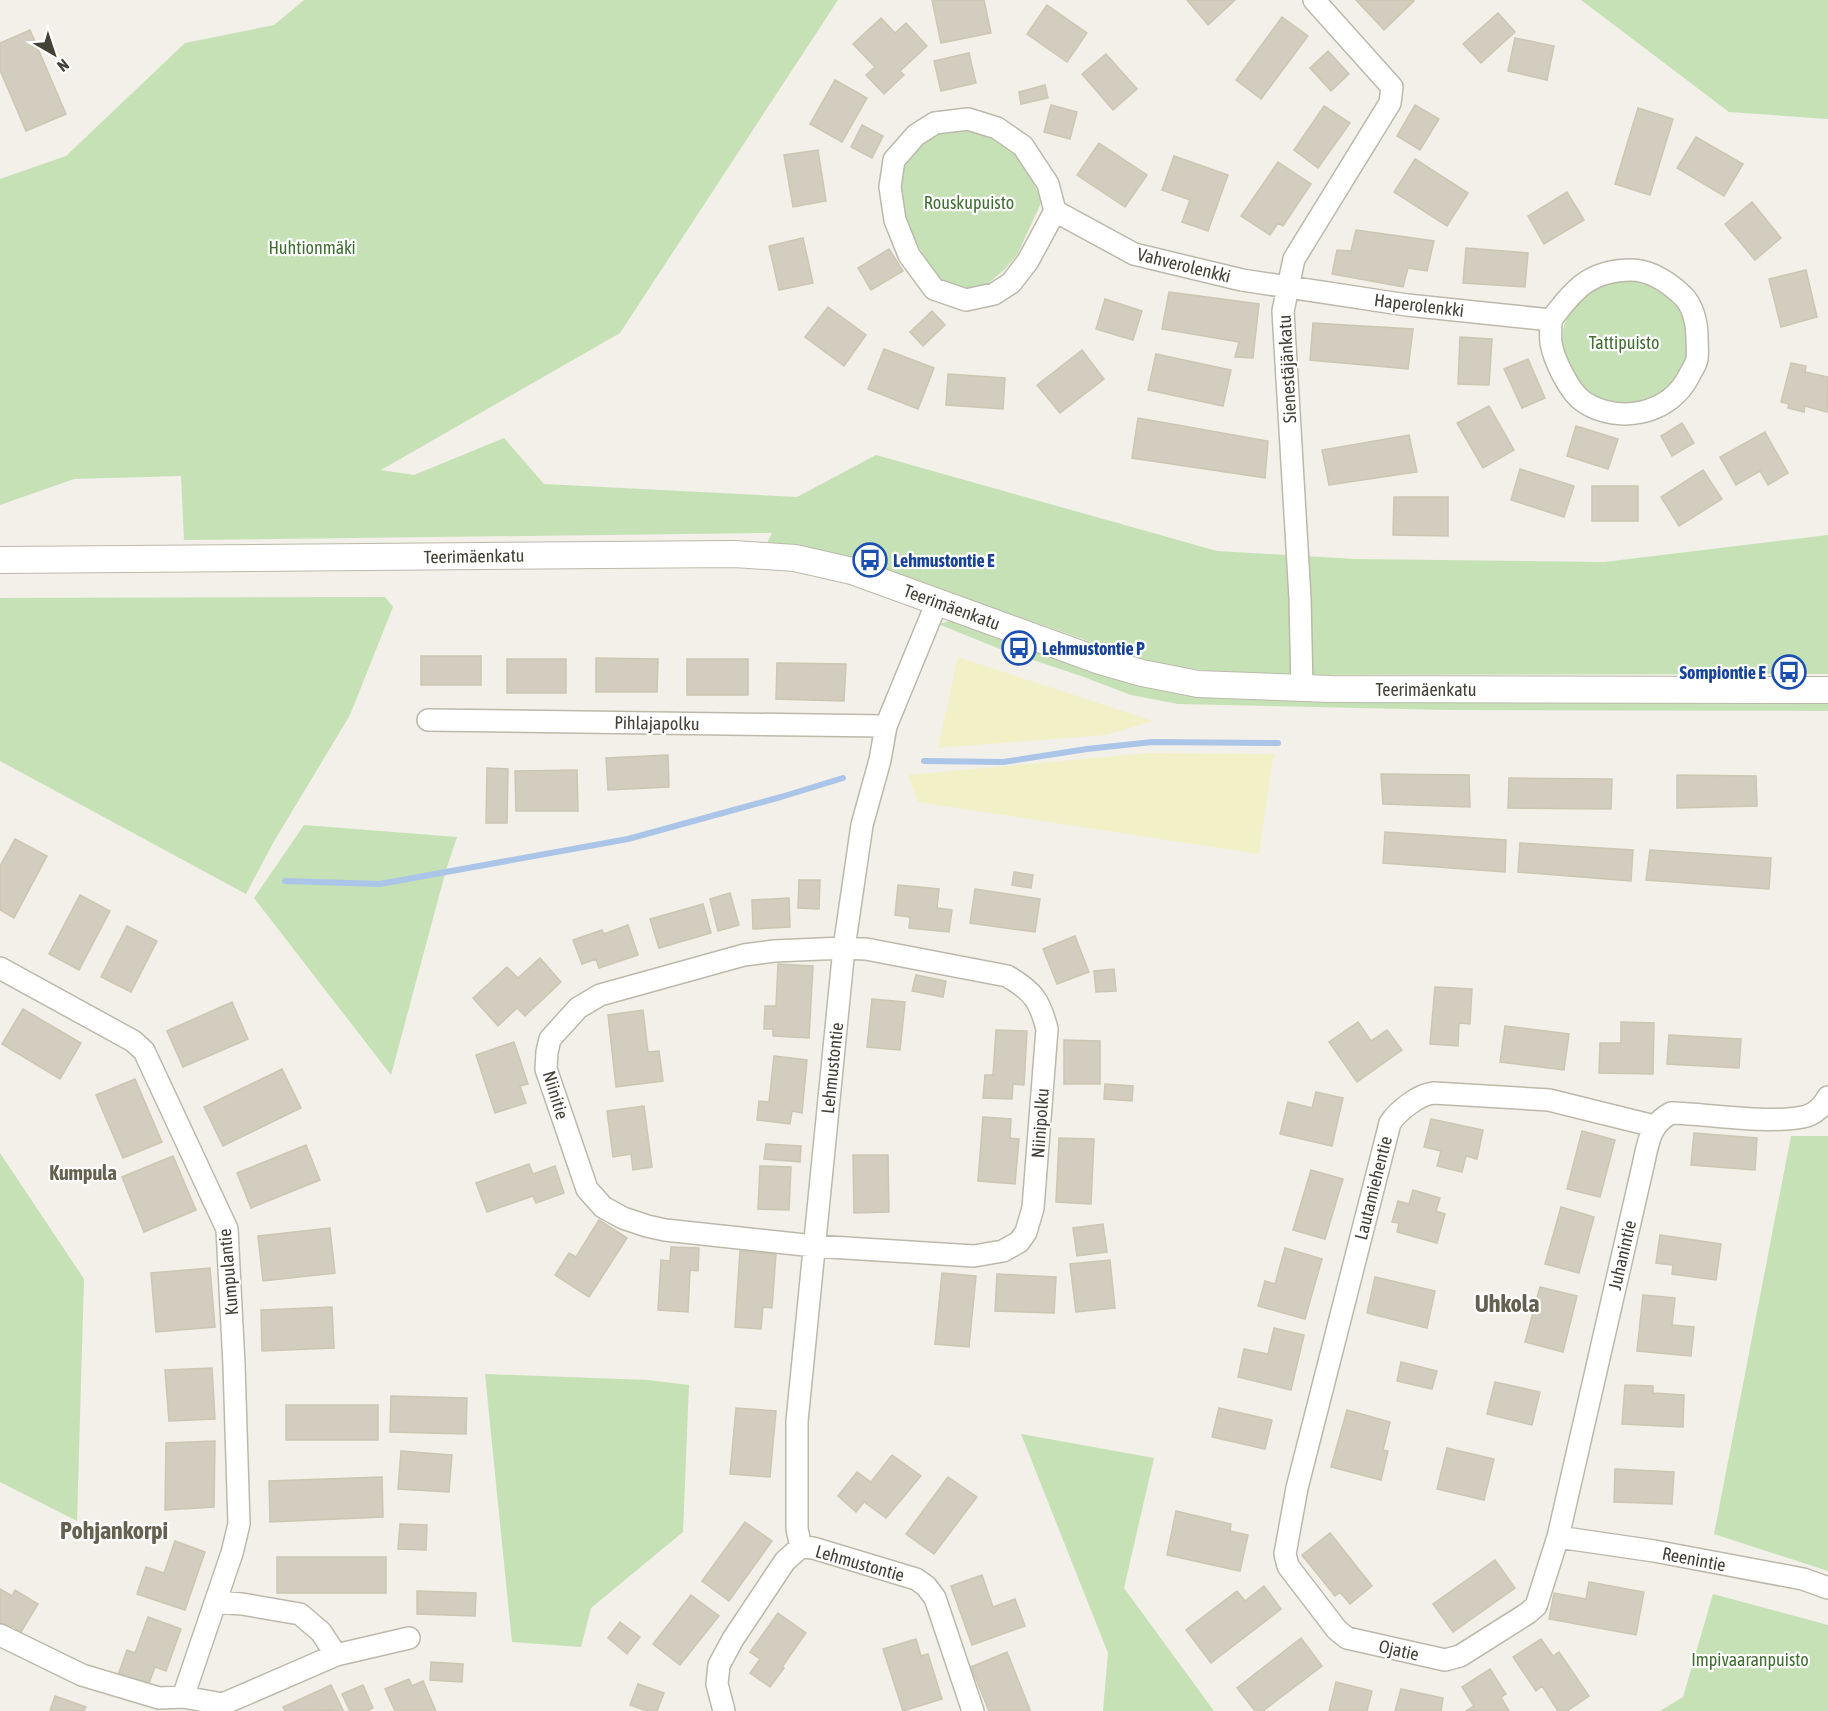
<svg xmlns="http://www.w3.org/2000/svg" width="1828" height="1711" viewBox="0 0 1828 1711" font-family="'Asap Condensed',sans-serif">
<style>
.green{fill:#c6e1b5}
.sand{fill:#f2f0c7}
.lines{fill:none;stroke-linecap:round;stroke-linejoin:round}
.stream{stroke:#abc5e8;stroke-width:6}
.building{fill:#d2cdbe;stroke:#ccc6b2;stroke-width:1.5}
.minor-casing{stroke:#bcb9ab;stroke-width:24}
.tertiary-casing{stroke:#bcb9ab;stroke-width:28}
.minor{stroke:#fff;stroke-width:21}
.tertiary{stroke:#fff;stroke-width:26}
.labels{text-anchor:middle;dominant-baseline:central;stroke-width:4.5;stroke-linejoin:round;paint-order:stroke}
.park-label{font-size:18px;fill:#3f6f31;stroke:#fff}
.street-label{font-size:18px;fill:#444137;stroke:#fff}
.transit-label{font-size:18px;font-weight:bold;fill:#164399;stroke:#fff;text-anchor:start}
.neighbourhood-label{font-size:20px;font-weight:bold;fill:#666050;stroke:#fff}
.district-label{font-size:24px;font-weight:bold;fill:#666050;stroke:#fff}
</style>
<rect width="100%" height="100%" fill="#f2f0e8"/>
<path class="green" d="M 304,0 L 838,0 L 620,333 L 381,470 L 414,475 L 504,438 L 544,484 L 797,497 L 876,455 L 1217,551 L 1355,559 L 1604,562 L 1828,535 L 1828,674 L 1245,675 L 1157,665 L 911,579 L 767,543 L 772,533 L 184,540 L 181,476 L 74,479 L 0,505 L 0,179 L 66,156 L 185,43 L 274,25 Z
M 1581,0 L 1828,0 L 1828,119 L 1729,112 Z
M 965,127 L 997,138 L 1023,162 L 1042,201 L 1017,255 L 1004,270 L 986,285 L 965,289 L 939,279 L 905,225 L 899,186 L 905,162 L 929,137 L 948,129 Z
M1562 342a63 63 0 1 1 126 0a63 63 0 1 1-126 0Z
M 385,597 L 393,607 L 350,715 L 273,843 L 246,894 L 0,761 L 0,598 Z
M 953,620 L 1087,668 L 1185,695 L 1828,699 L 1828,711 L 1447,710 L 1178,704 L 1131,695 L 1081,676 L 1000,649 L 938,624 Z
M 304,825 L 457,837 L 446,870 L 391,1075 L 254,898 Z
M 1791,1136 L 1828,1136 L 1828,1571 L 1714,1534 Z
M 0,1153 L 84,1279 L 77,1521 L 0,1482 Z
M 485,1374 L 648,1380 L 689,1385 L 683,1532 L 591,1608 L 581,1647 L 512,1642 Z
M 1021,1434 L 1154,1458 L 1124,1588 L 1214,1711 L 1103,1711 L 1108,1653 Z
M 1713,1594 L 1828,1625 L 1828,1711 L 1660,1711 L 1683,1697 Z"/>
<path class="sand" d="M 958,657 L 1153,721 L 1106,735 L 938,748 Z
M 1149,753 L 1275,754 L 1272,764 L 1259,854 L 918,802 L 908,775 Z"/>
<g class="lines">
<path class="stream" d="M 924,761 L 1003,762 L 1087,749 L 1152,742 L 1278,743
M 285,881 L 380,884 L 628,839 L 781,797 L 843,778"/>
</g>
<path class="building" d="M 932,0 L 984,0 L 991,33 L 941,43 Z
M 1187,0 L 1235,0 L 1208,25 Z
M 1356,0 L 1413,0 L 1414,1 L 1384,30 Z
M 1047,5 L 1087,33 L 1067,62 L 1027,34 Z
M 1498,13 L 1515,32 L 1481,63 L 1463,44 Z
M 1282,17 L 1308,36 L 1261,99 L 1236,80 Z
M 881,18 L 895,33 L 906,23 L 927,46 L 900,71 L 904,75 L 884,94 L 866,75 L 875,67 L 853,44 Z
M 30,30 L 66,114 L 26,131 L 0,70 L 0,43 Z
M 1515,38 L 1554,46 L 1547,80 L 1508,71 Z
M 1328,51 L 1349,74 L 1331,91 L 1310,68 Z
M 969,53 L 976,83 L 941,91 L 934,61 Z
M 1106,54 L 1137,89 L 1113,110 L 1082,74 Z
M 835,80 L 867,98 L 842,142 L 810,124 Z
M 1045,85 L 1048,98 L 1021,104 L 1019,92 Z
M 1051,105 L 1077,112 L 1070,139 L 1044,132 Z
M 1415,105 L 1439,119 L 1420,150 L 1397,136 Z
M 1324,106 L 1350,123 L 1318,168 L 1294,150 Z
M 1638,108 L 1673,119 L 1650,195 L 1615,184 Z
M 862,125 L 883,136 L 872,158 L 851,147 Z
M 1696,137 L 1743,164 L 1724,196 L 1677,168 Z
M 1099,143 L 1147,175 L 1125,207 L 1077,175 Z
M 818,150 L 826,201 L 793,207 L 784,155 Z
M 1174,156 L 1228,175 L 1208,231 L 1182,222 L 1190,200 L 1162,190 Z
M 1415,159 L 1468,193 L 1447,226 L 1394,192 Z
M 1278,162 L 1311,184 L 1283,226 L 1278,223 L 1270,235 L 1241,216 Z
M 1567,192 L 1584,220 L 1544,244 L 1528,216 Z
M 1752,202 L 1781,238 L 1755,260 L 1725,224 Z
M 1356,230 L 1434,241 L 1427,271 L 1408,268 L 1403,287 L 1332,274 L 1337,250 L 1351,251 Z
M 803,238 L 813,283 L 779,290 L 769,246 Z
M 1466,248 L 1528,253 L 1525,287 L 1463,283 Z
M 889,249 L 903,271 L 871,290 L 858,268 Z
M 1806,270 L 1817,317 L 1781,327 L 1769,279 Z
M 1169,292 L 1259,304 L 1253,358 L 1235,357 L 1239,342 L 1162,329 Z
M 1105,299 L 1142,311 L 1133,340 L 1096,329 Z
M 828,307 L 866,335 L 844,366 L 805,337 Z
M 932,311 L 945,325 L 923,346 L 910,332 Z
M 1313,323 L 1413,329 L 1408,369 L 1310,360 Z
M 1460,337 L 1492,339 L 1489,385 L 1458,384 Z
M 884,349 L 934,368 L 918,409 L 868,389 Z
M 1082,350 L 1104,379 L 1060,413 L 1037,385 Z
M 1156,354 L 1231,370 L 1223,406 L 1148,390 Z
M 1528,359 L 1545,398 L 1522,408 L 1504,369 Z
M 1791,363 L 1806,366 L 1805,372 L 1828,377 L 1827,412 L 1805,406 L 1804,412 L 1788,408 L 1789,404 L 1781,402 Z
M 948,374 L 1005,378 L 1003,409 L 946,405 Z
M 1489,406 L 1514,450 L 1483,468 L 1457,423 Z
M 1138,418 L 1268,441 L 1265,478 L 1132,458 Z
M 1682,423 L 1694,443 L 1672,456 L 1661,436 Z
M 1576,426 L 1618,439 L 1608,469 L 1567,456 Z
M 1765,432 L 1788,473 L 1768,485 L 1760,471 L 1736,485 L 1720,457 Z
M 1409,435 L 1417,472 L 1329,485 L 1322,450 Z
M 1520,469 L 1574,486 L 1564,517 L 1511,500 Z
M 1703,470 L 1722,499 L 1679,526 L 1661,497 Z
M 1592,486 L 1638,486 L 1638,521 L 1592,521 Z
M 1394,497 L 1448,497 L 1448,536 L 1393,535 Z
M 421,656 L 481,656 L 481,685 L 421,685 Z
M 596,658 L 658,659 L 657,692 L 596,692 Z
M 507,659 L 566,659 L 566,693 L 507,693 Z
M 687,659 L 748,659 L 748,695 L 687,695 Z
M 777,663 L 846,664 L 844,701 L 776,699 Z
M 668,755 L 669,787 L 608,790 L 606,758 Z
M 487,768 L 508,769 L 507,823 L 486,823 Z
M 577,770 L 578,811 L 516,811 L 515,771 Z
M 1381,774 L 1469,775 L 1470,807 L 1383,804 Z
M 1677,775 L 1756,776 L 1757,806 L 1677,808 Z
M 1509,778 L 1612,779 L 1611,809 L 1508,808 Z
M 1385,832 L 1506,840 L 1505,872 L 1383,863 Z
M 15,839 L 47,856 L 14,918 L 0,910 L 0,866 Z
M 1520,843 L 1633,850 L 1631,881 L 1518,872 Z
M 1650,850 L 1771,858 L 1769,889 L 1646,880 Z
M 1014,872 L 1033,875 L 1031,888 L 1012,885 Z
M 799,880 L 820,880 L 819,909 L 798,908 Z
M 898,885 L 939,889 L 937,908 L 952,910 L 949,932 L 909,928 L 910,917 L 895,915 Z
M 975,889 L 1040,899 L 1035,932 L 970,923 Z
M 730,893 L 739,925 L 718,931 L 710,899 Z
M 80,895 L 110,911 L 79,970 L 49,954 Z
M 789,898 L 790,927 L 753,929 L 752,900 Z
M 703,904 L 711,933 L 659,948 L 650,919 Z
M 628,925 L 638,955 L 599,968 L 596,959 L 582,964 L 573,940 L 602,930 L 604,934 Z
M 127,926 L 157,941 L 131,992 L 101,977 Z
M 1075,936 L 1089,972 L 1057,984 L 1043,949 Z
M 540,958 L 561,982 L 525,1016 L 517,1008 L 498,1026 L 473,998 L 507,967 L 518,978 Z
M 778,964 L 813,966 L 809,1038 L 773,1036 L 773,1029 L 764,1029 L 765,1006 L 776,1006 Z
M 1114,969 L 1116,991 L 1096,992 L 1094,971 Z
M 916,975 L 946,981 L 943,997 L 912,991 Z
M 1435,987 L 1472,989 L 1470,1024 L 1459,1023 L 1458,1046 L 1430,1044 Z
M 872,999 L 905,1002 L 900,1050 L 867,1047 Z
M 232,1002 L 248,1039 L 183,1067 L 167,1031 Z
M 23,1009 L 81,1043 L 60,1079 L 2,1044 Z
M 643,1010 L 648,1052 L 659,1051 L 663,1081 L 616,1087 L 608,1015 Z
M 1358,1022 L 1371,1041 L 1387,1030 L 1402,1050 L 1357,1082 L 1329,1042 Z
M 1621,1022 L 1654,1023 L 1653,1074 L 1599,1073 L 1600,1043 L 1621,1043 Z
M 1505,1026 L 1569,1034 L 1564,1070 L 1500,1062 Z
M 996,1030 L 1027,1031 L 1024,1085 L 1013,1084 L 1012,1099 L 983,1098 L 985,1075 L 993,1075 Z
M 1669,1035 L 1741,1039 L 1739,1068 L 1667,1064 Z
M 1064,1040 L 1100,1041 L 1100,1084 L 1064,1084 Z
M 514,1042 L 528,1084 L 520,1086 L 526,1103 L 495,1113 L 476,1055 Z
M 774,1056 L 807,1060 L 802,1113 L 792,1111 L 790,1124 L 757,1120 L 759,1101 L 769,1102 Z
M 282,1069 L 301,1108 L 223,1146 L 204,1107 Z
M 135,1079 L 162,1142 L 123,1158 L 96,1095 Z
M 1105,1084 L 1133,1086 L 1132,1101 L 1104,1099 Z
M 1316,1092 L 1343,1098 L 1332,1146 L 1280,1134 L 1288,1102 L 1312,1108 Z
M 644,1106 L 652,1167 L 633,1170 L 631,1154 L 613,1157 L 607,1111 Z
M 983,1117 L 1011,1119 L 1010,1138 L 1019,1139 L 1015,1184 L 978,1181 Z
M 1431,1119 L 1483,1130 L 1477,1159 L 1466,1156 L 1462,1172 L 1437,1166 L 1441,1151 L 1424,1147 Z
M 1582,1131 L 1615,1140 L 1600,1197 L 1567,1189 Z
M 1694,1133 L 1757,1138 L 1755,1170 L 1691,1165 Z
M 1059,1138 L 1094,1139 L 1091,1204 L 1056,1202 Z
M 766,1144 L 801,1146 L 800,1162 L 764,1159 Z
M 306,1145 L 320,1180 L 251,1208 L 237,1173 Z
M 853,1155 L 888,1155 L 889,1212 L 854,1213 Z
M 173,1156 L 196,1210 L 144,1232 L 122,1177 Z
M 529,1164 L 533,1174 L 555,1166 L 564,1193 L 536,1203 L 533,1196 L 487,1212 L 476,1183 Z
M 760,1166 L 791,1167 L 789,1210 L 758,1209 Z
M 1311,1170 L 1343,1179 L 1325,1239 L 1293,1230 Z
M 1413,1190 L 1440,1198 L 1436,1211 L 1445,1214 L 1437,1243 L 1397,1232 L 1399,1223 L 1392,1222 L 1398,1201 L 1409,1204 Z
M 1561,1207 L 1594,1217 L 1579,1273 L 1545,1264 Z
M 599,1220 L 627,1238 L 589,1297 L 555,1275 L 569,1253 L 576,1257 Z
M 1103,1224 L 1107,1252 L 1077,1256 L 1073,1228 Z
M 330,1228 L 335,1273 L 263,1281 L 258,1236 Z
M 1660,1235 L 1721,1244 L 1716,1280 L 1672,1274 L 1673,1265 L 1656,1263 Z
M 671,1247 L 699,1248 L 698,1271 L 690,1270 L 688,1312 L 658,1310 L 661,1260 L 670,1261 Z
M 1285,1248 L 1322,1259 L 1305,1319 L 1258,1306 L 1265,1281 L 1275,1284 Z
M 740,1251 L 776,1254 L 772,1308 L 763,1307 L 761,1329 L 735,1327 Z
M 1110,1260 L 1115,1308 L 1076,1312 L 1070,1264 Z
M 210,1268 L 215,1327 L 156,1332 L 151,1273 Z
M 942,1273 L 976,1276 L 969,1347 L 935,1344 Z
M 997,1274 L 1056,1277 L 1054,1313 L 995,1311 Z
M 1375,1277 L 1435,1291 L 1427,1328 L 1367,1313 Z
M 1540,1287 L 1577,1296 L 1563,1352 L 1525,1342 Z
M 1643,1295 L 1675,1298 L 1672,1325 L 1694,1327 L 1691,1356 L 1637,1351 Z
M 332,1307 L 334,1348 L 262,1351 L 261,1310 Z
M 1274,1328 L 1304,1335 L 1291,1390 L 1238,1377 L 1244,1349 L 1268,1354 Z
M 1401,1362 L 1437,1371 L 1432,1389 L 1397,1381 Z
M 212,1368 L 215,1419 L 169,1421 L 165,1370 Z
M 1495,1382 L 1540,1392 L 1532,1425 L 1487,1414 Z
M 1625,1385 L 1653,1386 L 1653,1393 L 1684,1395 L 1683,1427 L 1622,1424 Z
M 391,1396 L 467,1398 L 466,1434 L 390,1432 Z
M 286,1405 L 378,1405 L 378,1440 L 286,1440 Z
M 736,1408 L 776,1411 L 770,1477 L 730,1474 Z
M 1219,1408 L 1272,1420 L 1265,1449 L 1212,1437 Z
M 1347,1410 L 1390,1422 L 1383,1450 L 1388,1451 L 1381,1480 L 1331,1467 Z
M 215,1441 L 214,1507 L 165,1510 L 166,1443 Z
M 1447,1448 L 1494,1459 L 1484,1500 L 1437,1489 Z
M 401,1451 L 452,1455 L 449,1492 L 398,1489 Z
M 892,1455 L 921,1476 L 886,1518 L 864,1502 L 856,1512 L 838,1496 L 857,1472 L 871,1482 Z
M 1615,1469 L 1674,1472 L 1672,1504 L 1614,1502 Z
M 382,1477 L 383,1517 L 270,1522 L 269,1481 Z
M 948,1477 L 977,1497 L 934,1554 L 906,1534 Z
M 1176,1511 L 1231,1524 L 1230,1531 L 1248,1535 L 1240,1571 L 1167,1555 Z
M 745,1522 L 772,1541 L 729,1601 L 702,1581 Z
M 400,1524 L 427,1525 L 426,1550 L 398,1549 Z
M 1330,1533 L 1372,1586 L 1350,1604 L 1340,1592 L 1335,1596 L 1302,1555 Z
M 175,1541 L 205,1552 L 185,1610 L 137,1594 L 146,1567 L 164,1573 Z
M 277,1557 L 386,1557 L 386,1593 L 277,1593 Z
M 1495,1560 L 1515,1588 L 1453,1632 L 1433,1604 Z
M 982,1575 L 993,1607 L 1015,1599 L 1025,1626 L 972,1645 L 951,1586 Z
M 1589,1582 L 1644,1592 L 1636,1635 L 1549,1619 L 1554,1593 L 1586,1599 Z
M 1264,1586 L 1281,1609 L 1211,1663 L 1186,1630 L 1237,1591 L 1245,1601 Z
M 0,1589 L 12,1596 L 15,1590 L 38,1604 L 21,1632 L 12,1626 L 8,1633 L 0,1629 Z
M 417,1591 L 476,1593 L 475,1616 L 417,1614 Z
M 691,1595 L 719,1616 L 680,1665 L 653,1644 Z
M 778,1613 L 806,1633 L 782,1667 L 784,1668 L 770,1687 L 750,1673 L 760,1659 L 750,1652 Z
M 148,1617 L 181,1629 L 166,1671 L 155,1667 L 148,1686 L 118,1675 L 127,1650 L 135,1653 Z
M 620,1622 L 640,1637 L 627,1654 L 608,1638 Z
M 1301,1638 L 1322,1666 L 1263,1711 L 1255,1711 L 1237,1688 Z
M 916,1639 L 921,1656 L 928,1654 L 942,1699 L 903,1711 L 883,1649 Z
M 1541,1639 L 1553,1656 L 1559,1652 L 1589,1696 L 1567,1711 L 1558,1711 L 1542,1686 L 1536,1691 L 1513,1657 Z
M 1007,1652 L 1030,1710 L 1028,1711 L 989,1711 L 971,1667 Z
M 431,1662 L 463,1664 L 462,1682 L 430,1680 Z
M 1490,1669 L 1506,1694 L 1501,1697 L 1509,1711 L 1466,1711 L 1474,1706 L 1462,1687 Z
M 409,1679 L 412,1686 L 423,1681 L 436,1711 L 395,1711 L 385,1689 Z
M 1336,1682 L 1372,1691 L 1367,1711 L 1329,1711 Z
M 638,1684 L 664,1693 L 657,1711 L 647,1711 L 630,1705 Z
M 331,1685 L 343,1710 L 285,1711 L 283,1707 Z
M 363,1685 L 373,1708 L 367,1711 L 350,1711 L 342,1694 Z
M 1401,1689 L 1443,1698 L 1441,1711 L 1395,1711 Z
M 55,1696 L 86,1707 L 84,1711 L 50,1711 Z"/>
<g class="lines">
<defs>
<path id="minor" d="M 1055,211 L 1028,261 L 1011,283 L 994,294 L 966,300 L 934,289 L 909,255 L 895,220 L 890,187 L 894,160 L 916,135 L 935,123 L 968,119 L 997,128 L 1023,146 L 1048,184 L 1055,211 L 1134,254 L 1242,280 L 1407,305 L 1551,320 C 1573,290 1590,270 1631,270 C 1651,270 1668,282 1682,295 C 1693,305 1697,323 1697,337 C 1697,344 1698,352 1697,359 C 1696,365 1691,371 1689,376 C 1670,414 1619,425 1584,402 C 1569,392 1554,360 1551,343 C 1550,336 1551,328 1551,320
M 1302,688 L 1300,598 L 1283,311 L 1294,259 L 1390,103 L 1392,87 L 1314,0
M 428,720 L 886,726
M 844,948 L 866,949 L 1007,976 C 1033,991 1040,1001 1047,1029 L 1033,1208 L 1026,1232 L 1019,1242 L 1003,1251 L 974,1256 L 814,1246 L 665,1230 L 647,1226 L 623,1218 L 603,1207 L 587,1189 L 546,1069 L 547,1052 L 550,1039 L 578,1008 L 600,995 L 744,955 L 774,951 Z
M 0,968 L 133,1041 L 144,1051 L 227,1229 L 234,1365 L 239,1524 L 232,1553 L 183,1697
M 1654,1126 L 1549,1100 L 1434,1093 C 1419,1094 1398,1111 1390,1123 L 1297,1488 L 1285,1554 L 1288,1566 L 1337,1630 L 1347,1638 L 1445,1660 L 1460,1656 L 1528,1613 L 1536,1606 L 1558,1537 L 1642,1170 C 1648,1146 1648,1125 1671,1113 C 1710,1114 1766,1124 1803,1117 C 1814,1115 1823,1106 1828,1097
M 1558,1537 L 1654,1551 L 1803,1579 L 1828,1588
M 801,1547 L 797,1529 L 797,1421 L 844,948 L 862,825 L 880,760 L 886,726 L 937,602
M 216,1602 L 242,1604 L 300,1614 L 321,1632 L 336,1655
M 0,1635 L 82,1675 L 159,1698 L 183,1697 L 223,1704 L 336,1655 L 409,1638
M 724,1711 L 717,1684 L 719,1665 L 733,1639 L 785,1561 L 801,1547 L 813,1548 L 916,1579 L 926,1586 L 935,1598 L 973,1711"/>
<path id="tertiary" d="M 0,560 L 734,554 L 795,558 L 852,571 L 1100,661 L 1142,673 L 1198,684 L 1331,689 L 1828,690"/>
</defs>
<use href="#minor" class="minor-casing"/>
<use href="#tertiary" class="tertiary-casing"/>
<use href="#minor" class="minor"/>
<use href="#tertiary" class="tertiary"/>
</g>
<defs>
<symbol id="bus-ring" viewBox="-11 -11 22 22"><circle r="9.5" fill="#fff" stroke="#1a4fb4" stroke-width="1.5"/><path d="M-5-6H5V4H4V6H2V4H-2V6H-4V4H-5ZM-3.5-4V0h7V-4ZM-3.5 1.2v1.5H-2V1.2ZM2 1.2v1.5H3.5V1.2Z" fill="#1a4fb4"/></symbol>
</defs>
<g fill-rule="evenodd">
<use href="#bus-ring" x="851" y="541" width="38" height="38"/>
<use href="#bus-ring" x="1000" y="629" width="38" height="38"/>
<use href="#bus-ring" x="1770" y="653" width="38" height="38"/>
</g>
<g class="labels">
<g class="park-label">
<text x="969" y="202">Rouskupuisto</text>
<text x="312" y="247">Huhtionmäki</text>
<text x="1624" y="342">Tattipuisto</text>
<text x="1750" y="1659">Impivaaranpuisto</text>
</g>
<g class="street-label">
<text transform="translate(1184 265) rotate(14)">Vahverolenkki</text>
<text transform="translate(1419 305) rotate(7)">Haperolenkki</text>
<text transform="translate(1287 369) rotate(-93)">Sienestäjänkatu</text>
<text transform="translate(474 556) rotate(-1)">Teerimäenkatu</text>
<text transform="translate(952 607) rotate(20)">Teerimäenkatu</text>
<text x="1426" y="689">Teerimäenkatu</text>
<text transform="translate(657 723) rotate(1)">Pihlajapolku</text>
<text transform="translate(832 1068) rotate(-84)">Lehmustontie</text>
<text transform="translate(556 1095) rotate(73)">Niinitie</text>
<text transform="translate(1040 1123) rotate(-86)">Niinipolku</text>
<text transform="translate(1373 1188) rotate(-76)">Lautamiehentie</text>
<text transform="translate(1622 1255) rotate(-77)">Juhanintie</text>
<text transform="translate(228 1272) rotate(-95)">Kumpulantie</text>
<text transform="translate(1694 1559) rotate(11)">Reenintie</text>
<text transform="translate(860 1563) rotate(16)">Lehmustontie</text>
<text transform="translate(1399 1650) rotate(13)">Ojatie</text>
</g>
<g class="transit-label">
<text x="893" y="560">Lehmustontie E</text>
<text x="1042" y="648">Lehmustontie P</text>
<text x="1766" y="672" text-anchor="end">Sompiontie E</text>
</g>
<g class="neighbourhood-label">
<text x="83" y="1172">Kumpula</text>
</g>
<g class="district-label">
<text x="1507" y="1303">Uhkola</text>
<text x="114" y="1530">Pohjankorpi</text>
</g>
</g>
<g transform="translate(54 54) rotate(141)" stroke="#ffffff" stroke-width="4.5" paint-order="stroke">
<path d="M0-4.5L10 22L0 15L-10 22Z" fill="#444137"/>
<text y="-9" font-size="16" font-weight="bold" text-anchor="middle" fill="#444137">N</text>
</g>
</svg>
